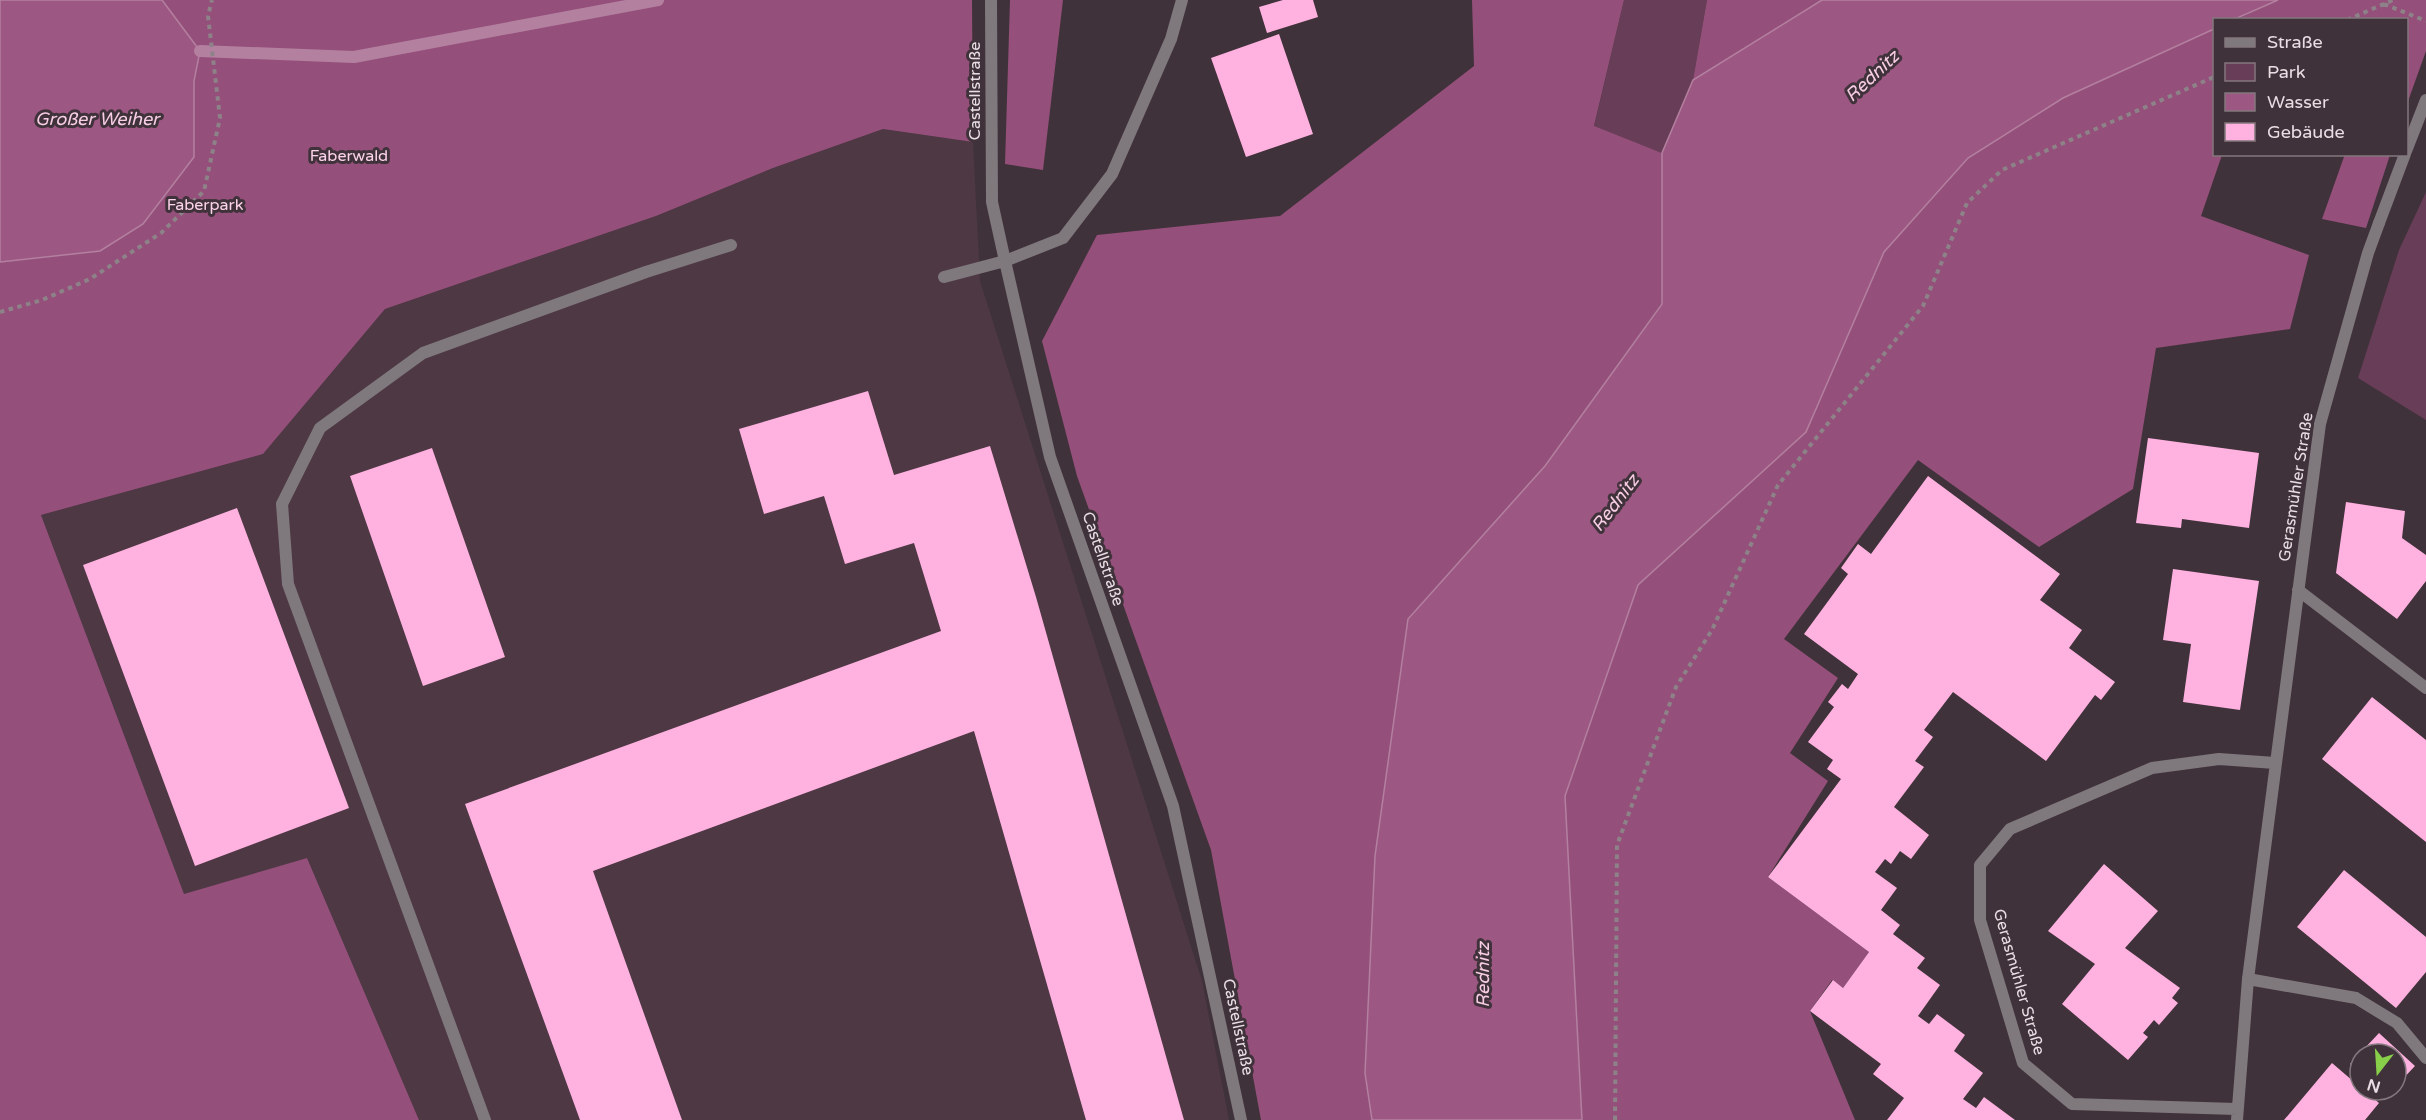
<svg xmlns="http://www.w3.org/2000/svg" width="2426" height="1120" viewBox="0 0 2426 1120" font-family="'Varela Round',sans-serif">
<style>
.built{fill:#4d3844}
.green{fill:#683d57}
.forest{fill:#94507a}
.water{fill:#9d5783;stroke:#b480a0;stroke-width:1.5}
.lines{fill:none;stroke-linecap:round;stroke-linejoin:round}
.stream{stroke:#b480a0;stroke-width:12}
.building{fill:#ffb1e0}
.path{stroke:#8e8289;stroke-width:4;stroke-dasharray:4.5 4.5;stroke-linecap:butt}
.service{stroke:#7f787c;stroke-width:12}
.minor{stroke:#7f787c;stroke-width:12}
.labels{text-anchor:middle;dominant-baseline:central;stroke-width:6;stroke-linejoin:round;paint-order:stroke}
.street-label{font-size:16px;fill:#e8dee3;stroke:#40323a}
.park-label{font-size:16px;fill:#fcd3ea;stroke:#40323a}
.water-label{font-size:18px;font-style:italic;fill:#f7cee5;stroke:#40323a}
</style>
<rect width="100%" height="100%" fill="#40323a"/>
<path class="built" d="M 883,129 L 973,142 L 980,281 L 1202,981 L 1229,1120 L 419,1120 L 307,858 L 184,895 L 41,515 L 263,454 L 385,309 L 656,216 L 773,168 Z"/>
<path class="green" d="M 1624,0 L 1707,0 L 1693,80 L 1662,153 L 1594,127 Z
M 2426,192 L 2426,420 L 2358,378 L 2399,250 Z"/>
<path class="forest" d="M 162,0 L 972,0 L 973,142 L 883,129 L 773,168 L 656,216 L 385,309 L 263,454 L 41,515 L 184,894 L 307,858 L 419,1120 L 0,1120 L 0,262 L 100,251 L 194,157 L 194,81 L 200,51 Z
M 1010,0 L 1063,0 L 1043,170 L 1005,164 Z
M 1472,0 L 1624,0 L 1594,126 L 1662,153 L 1662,303 L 1545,466 L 1408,619 L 1375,856 L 1365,1073 L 1372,1120 L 1261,1120 L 1211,850 L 1077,476 L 1042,341 L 1097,235 L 1280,216 L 1474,66 Z
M 1707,0 L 1822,0 L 1693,80 Z
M 2278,0 L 2426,0 L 2426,51 L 2407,104 L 2406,20 L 2235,20 Z
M 2214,29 L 2214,154 L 2222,155 L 2201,216 L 2309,255 L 2290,329 L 2156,348 L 2133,489 L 2039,547 L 1918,460 L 1784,639 L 1838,678 L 1790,753 L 1828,781 L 1768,877 L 1869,952 L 1843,988 L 1832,980 L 1810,1011 L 1855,1120 L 1582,1120 L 1565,796 L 1638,585 L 1806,432 L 1884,252 L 1968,158 L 2063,98 Z
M 2345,154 L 2390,155 L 2366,228 L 2322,219 Z"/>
<path class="water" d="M 0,0 L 162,0 L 200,51 L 194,81 L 194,157 L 143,224 L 100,251 L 0,262 Z
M 1822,0 L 2278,0 L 2235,19 L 2214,20 L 2214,29 L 2063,98 L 1968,158 L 1884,252 L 1806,432 L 1638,585 L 1565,796 L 1582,1120 L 1372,1120 L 1365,1073 L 1375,856 L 1408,619 L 1545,466 L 1662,304 L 1662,153 L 1693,80 Z"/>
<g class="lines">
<path class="stream" d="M 200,51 L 354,57 L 658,0"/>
</g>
<path class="building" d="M 1283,0 L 1313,0 L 1318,17 L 1267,33 L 1259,7 Z
M 1279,34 L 1313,134 L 1246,157 L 1211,58 Z
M 868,391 L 894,475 L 990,446 L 1036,597 L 1184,1120 L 1086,1120 L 974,731 L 593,871 L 682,1120 L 580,1120 L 465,804 L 941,631 L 914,543 L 845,564 L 824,496 L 764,514 L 739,429 Z
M 2148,438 L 2259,453 L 2249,528 L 2182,519 L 2181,528 L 2136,523 Z
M 432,448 L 505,657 L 423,686 L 350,476 Z
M 1928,476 L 2060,574 L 2040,600 L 2082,630 L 2069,648 L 2115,682 L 2101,700 L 2095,695 L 2046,761 L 1953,692 L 1924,730 L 1933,737 L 1915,761 L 1924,767 L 1894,807 L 1929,835 L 1911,859 L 1900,851 L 1891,864 L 1885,859 L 1875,872 L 1897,888 L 1881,910 L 1900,925 L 1893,934 L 1925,958 L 1917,968 L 1940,985 L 1918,1016 L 1929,1024 L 1937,1014 L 1965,1035 L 1954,1051 L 1983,1073 L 1963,1099 L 1976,1108 L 1984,1097 L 2015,1120 L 1887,1120 L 1904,1098 L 1873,1074 L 1881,1064 L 1810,1011 L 1833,980 L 1843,988 L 1869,952 L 1768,877 L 1841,779 L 1827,769 L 1833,760 L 1808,742 L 1834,707 L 1828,702 L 1842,684 L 1848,689 L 1858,674 L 1804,634 L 1848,574 L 1841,568 L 1858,544 L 1871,554 Z
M 2346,502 L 2405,511 L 2402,538 L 2426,555 L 2426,581 L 2397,619 L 2336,573 Z
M 237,508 L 349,808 L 195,866 L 83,565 Z
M 2173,569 L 2259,581 L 2240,710 L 2183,702 L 2191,644 L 2163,640 Z
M 2372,697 L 2426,740 L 2426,842 L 2322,759 Z
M 2104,864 L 2158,911 L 2125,948 L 2180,988 L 2172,998 L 2178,1003 L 2159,1025 L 2154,1020 L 2143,1033 L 2148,1037 L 2128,1060 L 2062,1004 L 2095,964 L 2048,931 Z
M 2344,870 L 2426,937 L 2426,972 L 2396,1008 L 2297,927 Z
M 2379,1033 L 2415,1066 L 2396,1086 L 2396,1054 L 2360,1054 L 2360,1073 L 2350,1064 Z
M 2332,1063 L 2360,1087 L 2360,1090 L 2364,1090 L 2379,1103 L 2365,1120 L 2284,1120 Z
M 2378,1090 L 2393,1090 L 2386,1097 Z"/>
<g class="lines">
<path class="path" d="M 2384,4 L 2426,21
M 2347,20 L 2393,0
M 0,312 L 42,300 L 90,279 L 161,233 L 204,191 L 220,118 L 208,16 L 212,0
M 1615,1120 L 1617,845 L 1676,687 L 1712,630 L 1778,485 L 1923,306 L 1967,203 L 2002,170 L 2214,77"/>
<path class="service" d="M 991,0 L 992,202 L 1005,261 L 1050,457 L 1173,806 L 1241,1120
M 2406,151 L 2426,100
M 2379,223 L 2405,154
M 944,277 L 1005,261 L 1063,238 L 1112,174 L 1171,39 L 1182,0
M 2248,979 L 2356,998 L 2397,1023 L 2426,1058
M 485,1120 L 288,584 L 282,504 L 320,428 L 423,353 L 646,272 L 731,245"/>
<path class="minor" d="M 2298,590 L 2426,688
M 2236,1109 L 2072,1104 L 2023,1063 L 1980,920 L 1980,865 L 2010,829 L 2152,768 L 2219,759 L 2275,763
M 2237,1120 L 2248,979 L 2320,424 L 2368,253 L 2379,223"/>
</g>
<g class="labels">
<g class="street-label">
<text transform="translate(975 91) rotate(-90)">Castellstraße</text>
<text transform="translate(2296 487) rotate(-81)">Gerasmühler Straße</text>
<text transform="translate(1103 559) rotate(71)">Castellstraße</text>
<text transform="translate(2019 982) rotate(74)">Gerasmühler Straße</text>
<text transform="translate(1238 1027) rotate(78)">Castellstraße</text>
</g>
<g class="park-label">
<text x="349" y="156">Faberwald</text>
<text x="205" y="205">Faberpark</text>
</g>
<g class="water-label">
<text transform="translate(1872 76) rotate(-43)">Rednitz</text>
<text x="97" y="119">Großer Weiher</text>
<text transform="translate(1615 503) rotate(-53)">Rednitz</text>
<text transform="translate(1483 975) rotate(-90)">Rednitz</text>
</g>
</g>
<rect x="2213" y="18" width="195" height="138" fill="#40323a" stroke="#83777e" stroke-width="1.5"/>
<rect x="2225" y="38" width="30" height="9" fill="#7f787c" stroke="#83777e" stroke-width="1.5"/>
<text x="2267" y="48" font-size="18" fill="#e8dee3">Straße</text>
<rect x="2225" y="63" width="30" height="18" fill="#683d57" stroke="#83777e" stroke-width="1.5"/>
<text x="2267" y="78" font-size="18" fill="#e8dee3">Park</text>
<rect x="2225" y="93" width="30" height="18" fill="#9d5783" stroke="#83777e" stroke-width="1.5"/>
<text x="2267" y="108" font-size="18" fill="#e8dee3">Wasser</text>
<rect x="2225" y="123" width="30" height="18" fill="#ffb1e0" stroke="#83777e" stroke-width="1.5"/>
<text x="2267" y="138" font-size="18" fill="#e8dee3">Gebäude</text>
<g transform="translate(2378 1072) rotate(197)"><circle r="28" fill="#40323a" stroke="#83777e" stroke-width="1.5"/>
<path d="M0-4.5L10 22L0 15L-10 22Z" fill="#88cf4a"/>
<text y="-9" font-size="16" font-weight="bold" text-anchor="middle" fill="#e8dee3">N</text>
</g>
</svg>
